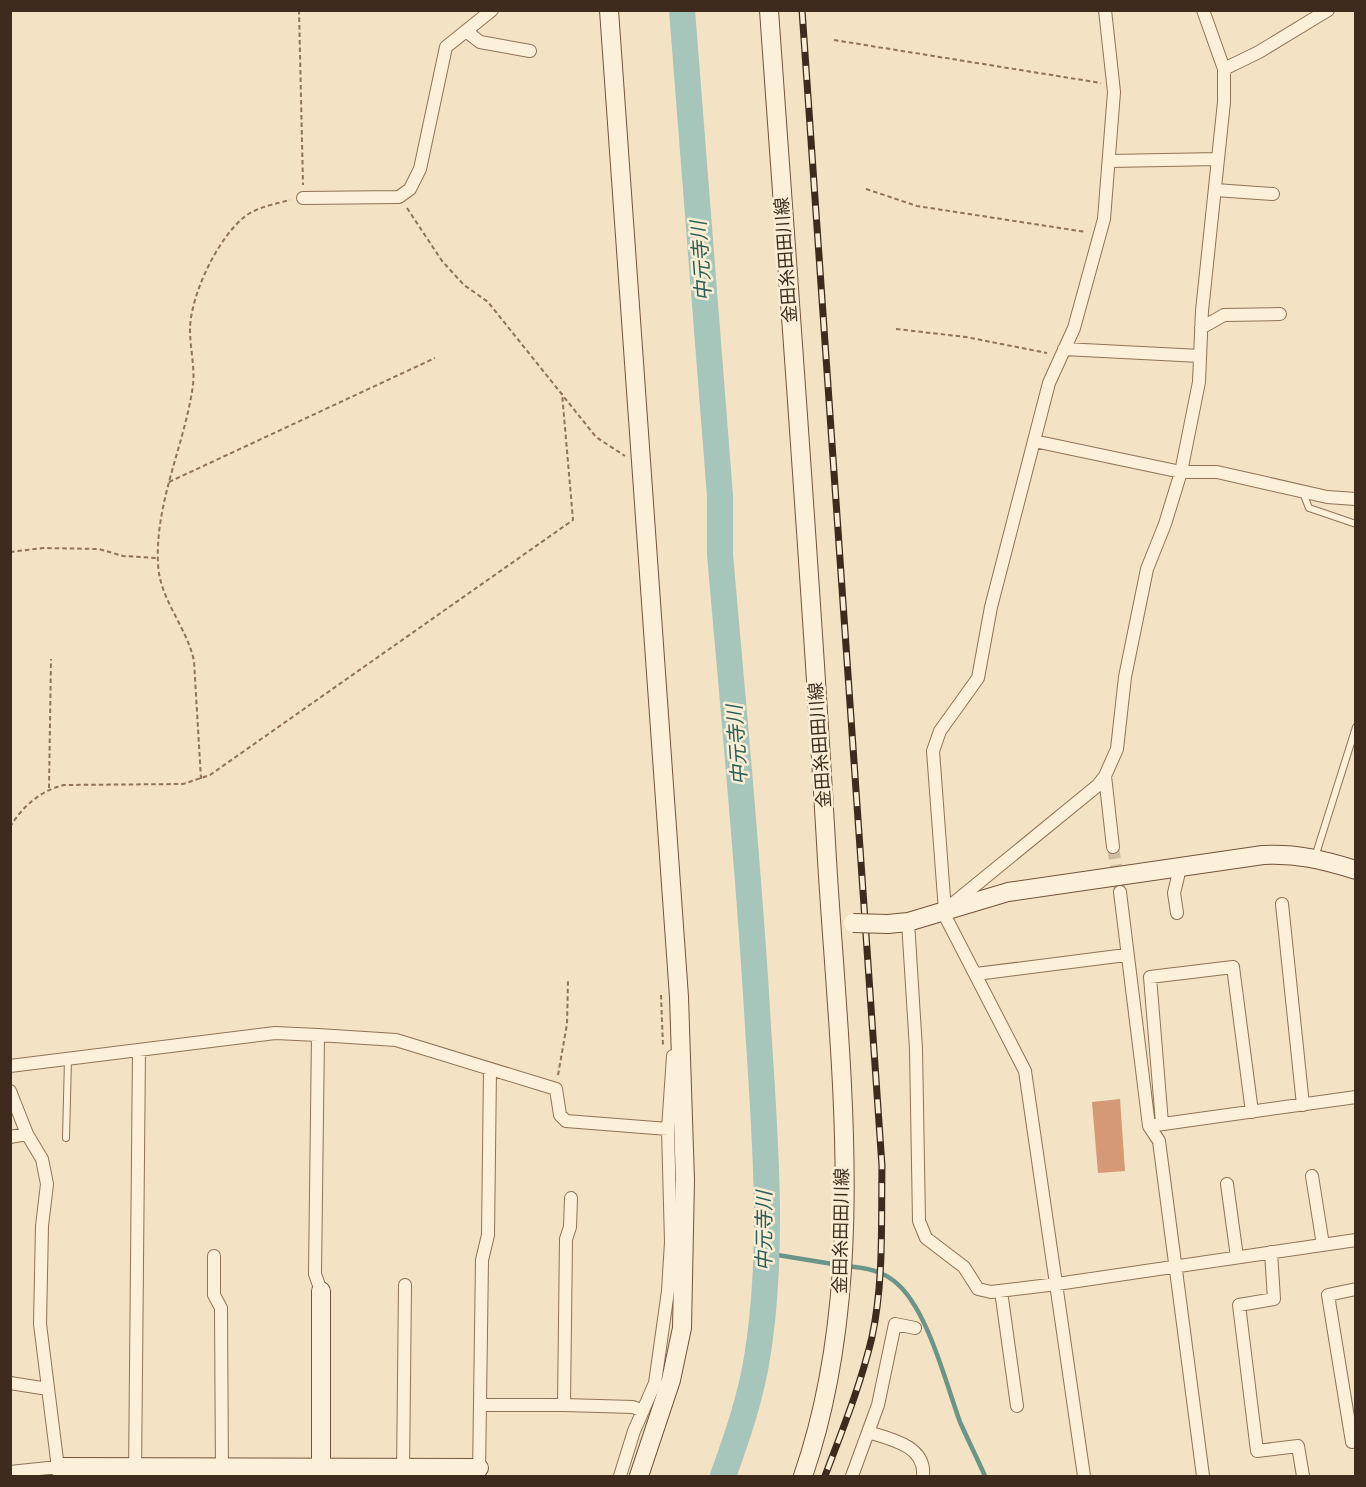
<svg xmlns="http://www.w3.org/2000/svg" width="1366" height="1487" viewBox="0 0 1366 1487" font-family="'Crimson Pro','Noto Sans JP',serif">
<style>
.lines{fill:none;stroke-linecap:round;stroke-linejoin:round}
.stream{stroke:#6b9589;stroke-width:4.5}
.river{stroke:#a6c5bb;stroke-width:26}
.building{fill:#d59975}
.street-tunnel{stroke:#cfbda2;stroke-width:12;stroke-dasharray:12 6;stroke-linecap:butt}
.lane-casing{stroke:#8f7357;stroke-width:8}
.street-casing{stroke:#8f7357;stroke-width:14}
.secondary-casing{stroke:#71543b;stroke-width:20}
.path{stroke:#8f7357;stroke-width:2;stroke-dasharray:4.5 3;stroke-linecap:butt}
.lane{stroke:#fcf0d8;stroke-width:6}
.street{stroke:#fcf0d8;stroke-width:12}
.secondary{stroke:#fcf0d8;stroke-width:18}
.rail-casing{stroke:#3e2b1d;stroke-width:7}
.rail{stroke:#f9edd4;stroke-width:4.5;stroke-dasharray:14;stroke-linecap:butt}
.secondary-bridge-casing{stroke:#71543b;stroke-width:20;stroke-linecap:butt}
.secondary-bridge{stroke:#fcf0d8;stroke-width:18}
.labels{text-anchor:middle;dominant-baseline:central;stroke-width:5;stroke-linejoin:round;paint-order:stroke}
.street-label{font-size:18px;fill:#3e2b1d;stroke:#f9edd4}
.water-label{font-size:20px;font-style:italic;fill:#2b5f59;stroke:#f9edd4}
</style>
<rect width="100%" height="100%" fill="#f3e2c3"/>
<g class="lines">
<path class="stream" d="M 765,1253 L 839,1265
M 847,1266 C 865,1268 880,1270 894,1281 C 927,1306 946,1384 960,1422 C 968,1440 977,1458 985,1476"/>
<path class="river" d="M 682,10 L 720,496 L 720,554 C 733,706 748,858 757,1010 C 764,1127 776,1249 756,1364 C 749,1403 736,1440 723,1476"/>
</g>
<path class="building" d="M 1120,1099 L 1125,1171 L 1098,1173 L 1092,1102 Z"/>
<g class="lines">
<path class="street-tunnel" d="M 1113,847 L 1120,892"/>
<defs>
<path id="lane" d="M 1303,493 L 1309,508 L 1356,524
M 1315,857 L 1356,727
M 66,1138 L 68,1059"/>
<path id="street" d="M 466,31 L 480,42 L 530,51
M 1224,69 L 1259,52 L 1328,10
M 1110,161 L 1218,159
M 1215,190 L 1273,194
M 303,198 L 399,197 L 410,189 L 420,169 L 446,47 L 492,10
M 1201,328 L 1224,315 L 1280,314
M 1064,349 L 1200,356
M 1034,441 L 1181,472 L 1217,472 L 1327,497 L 1356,499
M 1105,776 L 1113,847
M 1120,892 L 1149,1126 L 1159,1141 L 1203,1476
M 1282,904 L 1303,1105
M 950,906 L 1097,786 L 1105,776 L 1117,749 L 1125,677 L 1147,569 L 1165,524 L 1181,472 L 1199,382 L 1202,311 L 1224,102 L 1224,69 L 1203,10
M 1177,913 L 1174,893 L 1180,868
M 908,922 L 916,1049 L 919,1221 L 926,1238 L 964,1267 L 978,1289 L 991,1292 L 1057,1284 L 1356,1240
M 976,974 L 1126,955
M 318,1035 L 315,1274 L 321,1291
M 10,1066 L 275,1033 L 318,1035 L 396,1040 L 556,1089 L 560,1115 L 566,1121 L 668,1129
M 10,1091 L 27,1134 L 42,1159 L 47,1184 L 42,1226 L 40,1324 L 59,1476
M 1162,1123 L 1150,977 L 1233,967 L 1252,1112
M 1156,1125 L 1356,1097
M 10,1137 L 27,1134
M 1312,1176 L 1323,1245
M 1227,1184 L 1237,1257
M 1271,1252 L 1274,1299 L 1239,1305 L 1257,1451 L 1298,1446 L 1303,1476
M 214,1256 L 214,1295 L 221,1308 L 222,1476
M 1356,1289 L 1328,1295 L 1352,1442 L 1356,1441
M 1001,1291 L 1017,1406
M 10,1383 L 48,1389
M 481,1405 L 564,1405 L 566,1239 L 570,1227 L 571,1198
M 564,1405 L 633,1407 L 643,1411
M 868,1432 C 891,1439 926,1446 923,1476
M 10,1472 L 58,1467
M 403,1473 L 405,1285
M 479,1475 L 482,1260 L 488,1235 L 490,1070
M 135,1476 L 139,1050
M 620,1476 L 634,1431 L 655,1383 L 668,1291 L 671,1242 L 668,1129 L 673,1056
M 852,1476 L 878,1405 L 895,1324 L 915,1328
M 1084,1476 L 1025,1071 L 943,912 L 945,911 L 933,751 L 940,731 L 978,678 L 991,607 L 1049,383 L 1074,328 L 1104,219 L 1114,92 L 1105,10"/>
<path id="secondary" d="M 609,10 L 679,997 L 685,1180 L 682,1328 L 671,1380 L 639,1476
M 769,10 C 789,294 811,577 827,860 C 839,1061 870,1283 803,1476
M 888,924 L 908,922 L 1008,892 L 1263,855 C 1296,853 1324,860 1356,870
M 58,1467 L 479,1468
M 321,1476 L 321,1291"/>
</defs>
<use href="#lane" class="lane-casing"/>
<use href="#street" class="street-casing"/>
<use href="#secondary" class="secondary-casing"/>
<path class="path" d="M 299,10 L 303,185
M 834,40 L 1101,83
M 866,189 L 917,206 L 1086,232
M 407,208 L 442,261 L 464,285 L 488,302 L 596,437 L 625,456
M 896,329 L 966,337 L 1047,353
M 169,482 L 435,358
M 10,552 L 43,548 L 99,549 L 123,556 L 157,558
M 201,779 L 194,661 C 187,627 159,599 158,563 C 155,502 185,444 193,385 C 195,367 190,348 190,330 C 190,296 217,240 243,218 C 256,207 275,204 290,200
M 49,788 L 51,659
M 10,827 C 22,807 41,790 64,785 L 183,784 L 210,775 L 573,520 L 562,393
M 661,995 L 663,1046
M 558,1075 L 567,1024 L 568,980"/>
<use href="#lane" class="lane"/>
<use href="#street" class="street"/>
<use href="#secondary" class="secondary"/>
<defs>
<path id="rail" d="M 802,10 L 882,1166 C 881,1222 884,1281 872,1337 C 861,1384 842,1431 825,1476"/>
</defs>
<use href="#rail" class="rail-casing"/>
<use href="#rail" class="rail"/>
<defs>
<path id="secondary-bridge" d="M 853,923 L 888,924"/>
</defs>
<use href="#secondary-bridge" class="secondary-bridge-casing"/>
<use href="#secondary-bridge" class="secondary-bridge"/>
</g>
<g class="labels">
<g class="street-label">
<text transform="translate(786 260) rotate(-94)">金田糸田田川線</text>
<text transform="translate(820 745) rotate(-94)">金田糸田田川線</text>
<text transform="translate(841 1231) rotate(-89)">金田糸田田川線</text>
</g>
<g class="water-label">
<text transform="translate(701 261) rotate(-94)">中元寺川</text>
<text transform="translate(737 745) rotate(-94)">中元寺川</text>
<text transform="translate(764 1231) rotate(-90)">中元寺川</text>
</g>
</g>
<rect width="1366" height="1487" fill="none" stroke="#3e2b1d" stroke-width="24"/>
</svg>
